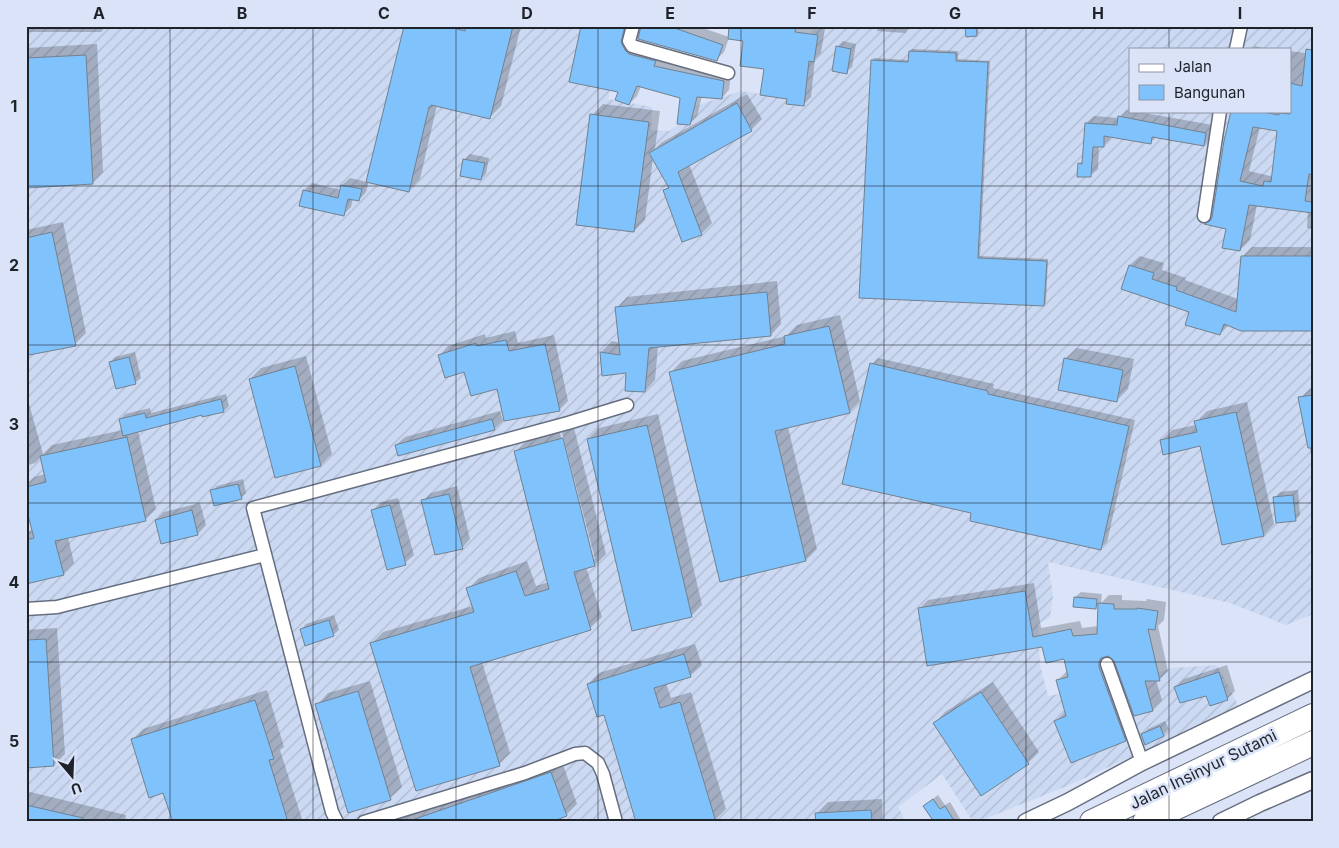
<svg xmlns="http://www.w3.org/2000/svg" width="1339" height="848" viewBox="0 0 1339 848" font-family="Inter,sans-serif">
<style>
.industrial{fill:url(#industrial-furrows);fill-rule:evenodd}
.shadow{fill:#0003;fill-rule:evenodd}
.building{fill:#7fc2fc;stroke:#72818f;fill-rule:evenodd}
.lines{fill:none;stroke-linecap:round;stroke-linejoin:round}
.minor-casing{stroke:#666e7f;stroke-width:15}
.tertiary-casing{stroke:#666e7f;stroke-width:19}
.motorway-casing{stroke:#666e7f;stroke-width:26}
.minor{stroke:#fff;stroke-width:12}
.tertiary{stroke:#fff;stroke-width:16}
.motorway{stroke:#fff;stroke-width:24}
.grid{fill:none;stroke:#1e2229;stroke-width:1;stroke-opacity:0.55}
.labels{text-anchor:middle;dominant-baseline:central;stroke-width:5;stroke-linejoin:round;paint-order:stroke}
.street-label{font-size:16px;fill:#1e2229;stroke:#dae3f7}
.neatline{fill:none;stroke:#1e2229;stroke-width:2}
.grid-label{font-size:16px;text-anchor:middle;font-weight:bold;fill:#1e2229}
</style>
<defs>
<pattern id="industrial-furrows" width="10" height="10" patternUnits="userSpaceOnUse" patternTransform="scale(1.25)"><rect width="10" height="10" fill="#ccd9f3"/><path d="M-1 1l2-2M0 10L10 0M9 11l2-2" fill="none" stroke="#afbad0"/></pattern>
</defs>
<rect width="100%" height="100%" fill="#dae3f7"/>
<path class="industrial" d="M 26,26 L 624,26 L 608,99 L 652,107 L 651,130 L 669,131 L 696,114 L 695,106 L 741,91 L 798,100 L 804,62 L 813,26 L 1313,26 L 1313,614 L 1286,625 L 1230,603 L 1048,562 L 1053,596 L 1050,617 L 1038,624 L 1040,665 L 1048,696 L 1117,683 L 1173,668 L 1217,665 L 1236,701 L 1238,708 L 1067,786 L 977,822 L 973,822 L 942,774 L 898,807 L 906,822 L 26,822 ZM 1130,49 L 1290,49 L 1290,111 L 1130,111 Z"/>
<path class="shadow" d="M 26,26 L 106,26 L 101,32 L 26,32 Z
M 406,26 L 521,26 L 501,106 L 489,118 L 437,105 L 420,179 L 409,190 L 369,181 L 366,192 L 359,200 L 353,198 L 351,207 L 343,215 L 304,190 L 312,183 L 341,190 L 342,185 L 350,178 L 367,182 L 386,99 Z
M 582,26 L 630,26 L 632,43 L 731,74 L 729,90 L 722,98 L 702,96 L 697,116 L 690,123 L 681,97 L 641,86 L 637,96 L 629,104 L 620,92 Z
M 641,26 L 697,26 L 729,37 L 730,26 L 811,26 L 825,28 L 821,53 L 815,59 L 811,97 L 804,104 L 788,98 L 744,39 L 729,38 L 724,52 L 716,60 Z
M 878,26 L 910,26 L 905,33 L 877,31 Z
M 969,26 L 978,26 L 979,33 L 976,35 L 966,29 Z
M 843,41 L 856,44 L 852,67 L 846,72 L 837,47 Z
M 97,44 L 103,172 L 92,183 L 26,187 L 26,48 Z
M 1255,46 L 1268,49 L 1252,49 Z
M 912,49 L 958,51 L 958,59 L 990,61 L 980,256 L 1048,259 L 1046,303 L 1044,305 L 860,296 L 872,60 L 874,58 L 909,60 L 910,51 Z
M 1290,51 L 1313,54 L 1313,229 L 1307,228 L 1308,211 L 1257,205 L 1250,240 L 1240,250 L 1228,228 L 1207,223 L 1213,217 L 1232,111 L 1290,111 ZM 1260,127 L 1278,130 L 1273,174 L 1270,176 L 1249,171 Z
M 747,94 L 762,119 L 751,130 L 689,164 L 712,223 L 701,234 L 664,191 L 669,186 L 653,158 L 645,220 L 634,231 L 592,115 L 603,104 L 660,111 L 655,149 L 661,143 Z
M 1127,110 L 1213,125 L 1211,137 L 1204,145 L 1157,136 L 1150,143 L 1111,136 L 1110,139 L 1103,146 L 1099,146 L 1098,169 L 1090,176 L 1079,164 L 1084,159 L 1086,123 L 1094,116 L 1119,118 Z
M 470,154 L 489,158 L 486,174 L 481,179 L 465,159 Z
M 63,222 L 86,333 L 75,344 L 26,336 L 26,230 Z
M 1252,247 L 1313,247 L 1313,330 L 1229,325 L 1220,334 L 1190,311 L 1123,288 L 1130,265 L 1140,256 L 1164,263 L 1162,270 L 1186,278 L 1185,280 L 1238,299 L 1242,257 Z
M 777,281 L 781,324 L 771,335 L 658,346 L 655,380 L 645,391 L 627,371 L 601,352 L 612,341 L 620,343 L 617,308 L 627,297 Z
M 840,315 L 860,401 L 849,412 L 788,427 L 817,549 L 806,560 L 721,580 L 671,372 L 682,361 L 786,336 L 797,325 Z
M 515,331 L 518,343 L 554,335 L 568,401 L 559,410 L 526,417 L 498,387 L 439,356 L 448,346 L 485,334 L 486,338 Z
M 1077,348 L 1134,359 L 1128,389 L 1117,400 L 1065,359 Z
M 135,352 L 141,378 L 135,383 L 110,362 L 115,357 Z
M 306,356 L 332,454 L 321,465 L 276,477 L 250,379 L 261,368 Z
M 878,358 L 994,384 L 993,388 L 1135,420 L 1107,542 L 1100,548 L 973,512 L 872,364 Z
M 1313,386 L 1313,465 L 1300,398 Z
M 26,393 L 43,454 L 52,445 L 123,430 L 120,420 L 125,414 L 150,408 L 151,413 L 226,394 L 229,406 L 224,411 L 203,414 L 138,431 L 156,509 L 145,520 L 68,537 L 74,563 L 63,574 L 26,583 L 26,532 L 33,530 L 26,503 L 26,485 L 34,477 L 45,474 L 41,457 L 35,463 L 26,466 Z
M 1247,402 L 1274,524 L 1264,535 L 1201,445 L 1161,441 L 1172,430 L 1196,425 L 1196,422 L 1207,411 Z
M 500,411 L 503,421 L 494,429 L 396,445 L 405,437 Z
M 658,414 L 702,605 L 691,616 L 588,439 L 599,428 Z
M 574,428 L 606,554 L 595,565 L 586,567 L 602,617 L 590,628 L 482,662 L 510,753 L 499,764 L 372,643 L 383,632 L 473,606 L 468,589 L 479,578 L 527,561 L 536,586 L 549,582 L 516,451 L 527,440 ZM 562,432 L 595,559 L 592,559 L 560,433 Z
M 243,479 L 246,493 L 241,498 L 212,491 L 217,486 Z
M 457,486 L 470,539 L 462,548 L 423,501 L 431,493 Z
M 1298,490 L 1300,515 L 1295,520 L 1275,497 L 1280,492 Z
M 398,498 L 414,555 L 405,563 L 372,511 L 381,502 Z
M 200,503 L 206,525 L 198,534 L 156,520 L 164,512 Z
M 1034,583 L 1041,628 L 1080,621 L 1082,628 L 1099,626 L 1099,604 L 1095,608 L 1075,597 L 1081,592 L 1102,594 L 1101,603 L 1109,595 L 1122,595 L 1122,600 L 1146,601 L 1147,599 L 1166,602 L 1164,620 L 1158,626 L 1168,671 L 1159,680 L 1156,680 L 1162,700 L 1153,709 L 1115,660 L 1108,654 L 1134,731 L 1125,740 L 1056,721 L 1066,711 L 1058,680 L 1067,671 L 1065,657 L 1043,646 L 919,609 L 928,600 Z
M 334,615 L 339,630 L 333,635 L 301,630 L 306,624 Z
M 57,628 L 65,754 L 54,765 L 26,767 L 26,630 Z
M 695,644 L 702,665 L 690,676 L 666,683 L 671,698 L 691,692 L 726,809 L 715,820 L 708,822 L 588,684 L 599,673 Z
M 1227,665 L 1235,691 L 1227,699 L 1176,687 L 1184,679 Z
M 370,681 L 402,787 L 390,798 L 317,705 L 328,693 Z
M 993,682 L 1039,752 L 1028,763 L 934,724 L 945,712 Z
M 267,690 L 284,747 L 280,750 L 303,822 L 175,822 L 164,792 L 132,740 L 143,729 Z
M 1165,721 L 1169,729 L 1164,734 L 1145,743 L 1142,735 L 1148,729 Z
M 562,762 L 577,804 L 566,815 L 547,822 L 389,822 Z
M 26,791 L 126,815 L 125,822 L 26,822 Z
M 938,795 L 945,805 L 950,802 L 962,822 L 934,822 L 924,806 Z
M 882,799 L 883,822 L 817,822 L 817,813 L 828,802 Z
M 1255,818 L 1256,822 L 1243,822 Z"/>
<path class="building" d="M 404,26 L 446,26 L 465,31 L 466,26 L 513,26 L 490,119 L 431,105 L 431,107 L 429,107 L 409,192 L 366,182 Z
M 581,26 L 625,26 L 621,42 L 625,50 L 629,54 L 656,61 L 654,66 L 724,81 L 722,99 L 697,97 L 690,125 L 677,124 L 680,98 L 637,86 L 629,105 L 615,100 L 618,92 L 569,82 Z
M 641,26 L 669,26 L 723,45 L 717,61 L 638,39 Z
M 729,26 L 796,26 L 795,32 L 818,35 L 814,62 L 809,61 L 804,106 L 786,104 L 787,99 L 760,95 L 764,69 L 740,66 L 743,41 L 728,39 Z
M 976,27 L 977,36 L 966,37 L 965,28 Z
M 836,46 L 851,49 L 847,74 L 832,71 Z
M 1306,49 L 1313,50 L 1313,175 L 1309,174 L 1305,201 L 1313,202 L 1313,213 L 1249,205 L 1240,251 L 1222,248 L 1226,229 L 1204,224 L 1210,221 L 1212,217 L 1224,141 L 1231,111 L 1257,111 L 1279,115 L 1279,113 L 1290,114 L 1290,83 L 1302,86 ZM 1253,127 L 1277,131 L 1271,182 L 1264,181 L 1263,186 L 1240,181 Z
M 909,51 L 956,53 L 956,61 L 988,62 L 978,258 L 1047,261 L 1044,306 L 859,298 L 871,60 L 908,62 Z
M 86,55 L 93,184 L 26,188 L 26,58 Z
M 737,103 L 752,131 L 678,172 L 702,235 L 682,242 L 663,190 L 669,188 L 649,153 Z
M 590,114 L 649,122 L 634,232 L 576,225 Z
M 1118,116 L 1206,133 L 1204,146 L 1152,137 L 1151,144 L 1104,136 L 1104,147 L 1093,147 L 1091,177 L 1077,177 L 1078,163 L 1082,164 L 1085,123 L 1117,125 Z
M 463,159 L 485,163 L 481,180 L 460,176 Z
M 341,185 L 362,189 L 359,201 L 348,199 L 344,216 L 299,206 L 303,190 L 338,198 Z
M 52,232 L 76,346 L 29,355 L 26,342 L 26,238 Z
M 1241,256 L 1313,256 L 1313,331 L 1241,331 L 1224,324 L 1220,335 L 1185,325 L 1189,312 L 1121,289 L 1129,265 L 1154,273 L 1152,279 L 1177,287 L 1176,290 L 1236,312 Z
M 767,292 L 771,336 L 649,348 L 645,392 L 625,391 L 626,373 L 602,376 L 600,352 L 620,355 L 615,307 Z
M 829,326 L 850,413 L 775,431 L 806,561 L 720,582 L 669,372 L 785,344 L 784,336 Z
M 506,340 L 509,351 L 545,344 L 560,411 L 504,421 L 497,389 L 471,396 L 464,372 L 445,378 L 438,355 L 476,343 L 477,346 Z
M 129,357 L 136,384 L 116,389 L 109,362 Z
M 1064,358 L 1123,370 L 1117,402 L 1058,390 Z
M 870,363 L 988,391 L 988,394 L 1129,426 L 1101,550 L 970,521 L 971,513 L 842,484 Z
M 295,366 L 321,466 L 275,478 L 249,379 Z
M 1313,395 L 1313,448 L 1308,448 L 1298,397 Z
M 221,399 L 224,412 L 202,417 L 202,415 L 123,436 L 119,419 L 145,413 L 146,418 Z
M 1236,412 L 1264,536 L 1222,545 L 1200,446 L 1163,455 L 1160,440 L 1197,432 L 1194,421 Z
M 492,419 L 495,430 L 398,456 L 395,445 Z
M 647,425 L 692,617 L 632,631 L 587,439 Z
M 127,437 L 146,521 L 55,541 L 64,575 L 26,584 L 26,540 L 34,538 L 26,508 L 26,487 L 46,482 L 40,456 Z
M 563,438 L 595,566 L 574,572 L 591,630 L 470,667 L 500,766 L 416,791 L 370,643 L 474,612 L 466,588 L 516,571 L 525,596 L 549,589 L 514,451 Z
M 238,484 L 242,499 L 214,506 L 210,490 Z
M 449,494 L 463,549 L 435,555 L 421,500 Z
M 1293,495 L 1296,521 L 1276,523 L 1273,497 Z
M 390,505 L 406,565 L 387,570 L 371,510 Z
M 192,510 L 198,535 L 161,544 L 155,520 Z
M 1025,591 L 1033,637 L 1071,629 L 1073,636 L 1097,634 L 1098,603 L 1114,604 L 1114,609 L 1137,609 L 1137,608 L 1158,611 L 1155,630 L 1148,629 L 1160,681 L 1145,681 L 1153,711 L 1134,716 L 1114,661 L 1108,656 L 1101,658 L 1099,662 L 1099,667 L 1126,741 L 1071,763 L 1054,721 L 1066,716 L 1056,680 L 1068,677 L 1064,659 L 1046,663 L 1042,647 L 927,666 L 918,608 Z
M 1074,597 L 1097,599 L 1096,609 L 1073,607 Z
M 329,620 L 334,636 L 305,646 L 300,629 Z
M 46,639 L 54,766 L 26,768 L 26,640 Z
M 684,654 L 691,677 L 654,688 L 660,708 L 680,702 L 716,822 L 636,822 L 604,715 L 597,717 L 587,684 Z
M 1219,672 L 1228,700 L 1210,706 L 1206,696 L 1180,703 L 1174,687 Z
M 358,691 L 391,800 L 348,813 L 315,704 Z
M 981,692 L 1029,764 L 981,796 L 933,723 Z
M 255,700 L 274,759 L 269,760 L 288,822 L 173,822 L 163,793 L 149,798 L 131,739 Z
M 1160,726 L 1164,736 L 1145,745 L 1141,734 Z
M 551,772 L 567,816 L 551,822 L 412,822 L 412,820 Z
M 933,799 L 940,809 L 945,806 L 955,822 L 934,822 L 923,806 Z
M 26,805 L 83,818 L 82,822 L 26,822 Z
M 871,810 L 872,822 L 816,822 L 815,813 Z"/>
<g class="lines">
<defs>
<path id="minor" d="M 633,26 L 629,41 L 632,46 L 728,73
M 1236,49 L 1241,26
M 1204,216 L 1220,111
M 26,609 L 57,607 L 265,555
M 1107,664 L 1142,762
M 337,822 L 332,812 L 253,508 L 568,423 L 627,405
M 364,822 L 525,773 L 575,754 L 585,753 L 598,763 L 603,774 L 616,822"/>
<path id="tertiary" d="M 1026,822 L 1068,802 L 1142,762 L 1313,680
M 1221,822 L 1260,803 L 1313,780"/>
<path id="motorway" d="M 1092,822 L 1313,716
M 1145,822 L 1313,743"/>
</defs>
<use href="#minor" class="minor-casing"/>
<use href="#tertiary" class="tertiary-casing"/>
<use href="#motorway" class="motorway-casing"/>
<use href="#minor" class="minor"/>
<use href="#tertiary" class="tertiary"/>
<use href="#motorway" class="motorway"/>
</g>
<path class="grid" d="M 170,26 L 170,822M 313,26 L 313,822M 456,26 L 456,822M 598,26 L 598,822M 741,26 L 741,822M 884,26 L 884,822M 1026,26 L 1026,822M 1169,26 L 1169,49M 1169,111 L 1169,822M 26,186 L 1313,186M 26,345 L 1313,345M 26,503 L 1313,503M 26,662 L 1313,662"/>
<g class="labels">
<g class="street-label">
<text transform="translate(1203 769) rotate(-26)">Jalan Insinyur Sutami</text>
</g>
</g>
<rect width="1339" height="848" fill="none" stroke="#dae3f7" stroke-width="55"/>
<rect x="1129" y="48" width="162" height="65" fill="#dae3f7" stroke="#8f96a5"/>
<rect x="1139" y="64" width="25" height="8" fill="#ffffff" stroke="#8f96a5"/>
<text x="1174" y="72" font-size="15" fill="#1e2229">Jalan</text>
<rect x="1139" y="85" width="25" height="15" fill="#7fc2fc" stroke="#8f96a5"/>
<text x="1174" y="98" font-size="15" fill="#1e2229">Bangunan</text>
<g transform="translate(72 776) rotate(161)" stroke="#dae3f7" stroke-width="4" paint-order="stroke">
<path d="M0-4L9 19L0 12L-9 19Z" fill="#1e2229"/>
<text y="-8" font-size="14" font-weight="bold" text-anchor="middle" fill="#1e2229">U</text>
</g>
<rect x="28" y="28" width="1284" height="792" class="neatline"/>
<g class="grid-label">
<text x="99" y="19">A</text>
<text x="242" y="19">B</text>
<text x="384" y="19">C</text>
<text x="527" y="19">D</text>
<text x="670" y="19">E</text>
<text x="812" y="19">F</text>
<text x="955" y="19">G</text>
<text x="1098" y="19">H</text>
<text x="1240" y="19">I</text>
<text x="14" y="112">1</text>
<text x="14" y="271">2</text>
<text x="14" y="430">3</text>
<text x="14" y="588">4</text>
<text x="14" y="747">5</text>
</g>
</svg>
